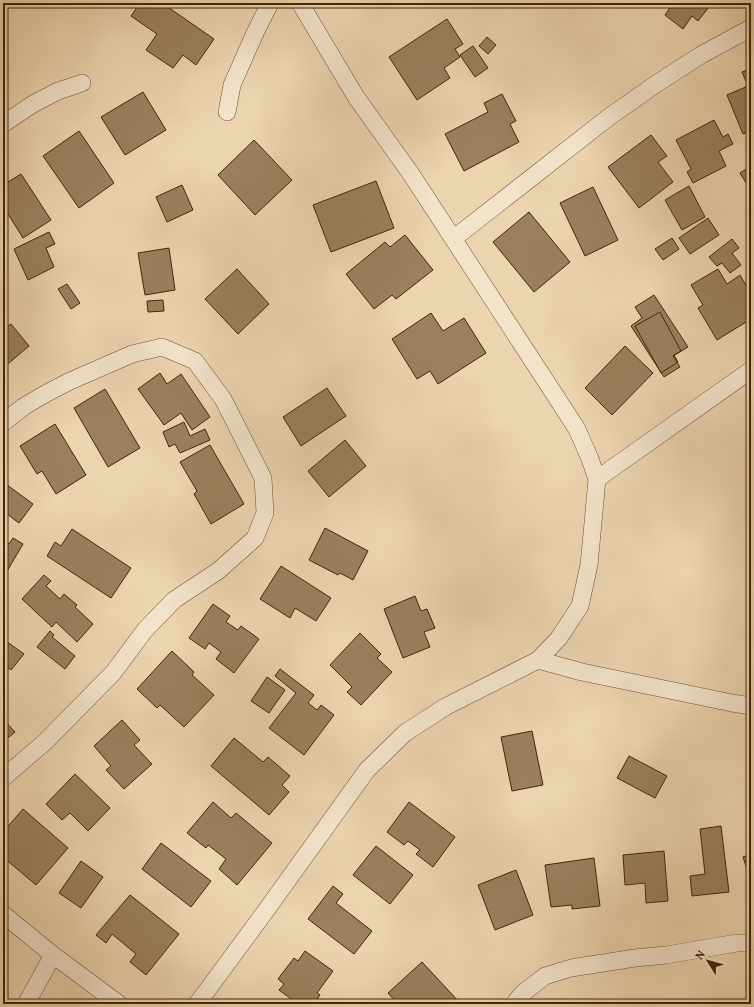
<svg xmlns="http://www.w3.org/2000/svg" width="754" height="1007" viewBox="0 0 754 1007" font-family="Vollkorn,serif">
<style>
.building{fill:#9a805e;stroke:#412607}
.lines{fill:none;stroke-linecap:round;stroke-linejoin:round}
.minor-casing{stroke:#6c5231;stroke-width:18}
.minor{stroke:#f3e3cb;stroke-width:17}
</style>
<rect width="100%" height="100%" fill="#ecd4af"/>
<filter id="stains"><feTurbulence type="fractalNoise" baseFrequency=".005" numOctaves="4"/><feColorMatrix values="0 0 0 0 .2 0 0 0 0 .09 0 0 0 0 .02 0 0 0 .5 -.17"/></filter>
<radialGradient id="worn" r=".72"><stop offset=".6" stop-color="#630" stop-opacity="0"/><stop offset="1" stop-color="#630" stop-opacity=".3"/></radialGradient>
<path class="building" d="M 140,3 L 162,3 L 214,39 L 196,65 L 183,55 L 173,68 L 146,50 L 157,34 L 131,16 Z
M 669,3 L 712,3 L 698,21 L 692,16 L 683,29 L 665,15 L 672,5 Z
M 447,19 L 463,44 L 455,49 L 460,57 L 444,68 L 450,78 L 417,100 L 389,57 Z
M 487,37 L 496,45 L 488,54 L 479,46 Z
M 473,46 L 488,68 L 475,77 L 460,55 Z
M 751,69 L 751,131 L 743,134 L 727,95 L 748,86 L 742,72 Z
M 143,92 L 166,130 L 125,155 L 101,117 Z
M 502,94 L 516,121 L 510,124 L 519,142 L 464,171 L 445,134 L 488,112 L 484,103 Z
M 714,120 L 723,137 L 728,134 L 733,144 L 719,151 L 726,166 L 693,183 L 687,172 L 691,169 L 676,140 Z
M 79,131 L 114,183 L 79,208 L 43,156 Z
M 651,135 L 667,156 L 658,162 L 673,182 L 639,208 L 608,167 Z
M 254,140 L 292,180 L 255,215 L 218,175 Z
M 751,166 L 751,191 L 740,173 Z
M 21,174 L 51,220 L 23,238 L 3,206 L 3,185 Z
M 376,181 L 394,228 L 331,252 L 313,205 Z
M 182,185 L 193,210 L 167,222 L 156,197 Z
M 689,186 L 705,217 L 682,230 L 665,200 Z
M 593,187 L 618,240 L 585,256 L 560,203 Z
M 529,212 L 570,262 L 534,292 L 493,242 Z
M 708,218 L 719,235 L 690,254 L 679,238 Z
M 49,232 L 55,244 L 46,248 L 54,267 L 28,280 L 14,249 Z
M 405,235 L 433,270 L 396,299 L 392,295 L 374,309 L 346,274 L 385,242 L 390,247 Z
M 672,238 L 679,249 L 663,260 L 655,249 Z
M 732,239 L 739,248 L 732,253 L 741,265 L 730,273 L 722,263 L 717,266 L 709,257 Z
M 169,248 L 175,290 L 145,295 L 138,253 Z
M 237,269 L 269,304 L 238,334 L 205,299 Z
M 718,269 L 727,284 L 740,275 L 751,294 L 751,319 L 717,340 L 698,308 L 703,305 L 691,285 Z
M 67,284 L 80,303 L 71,309 L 58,289 Z
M 654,295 L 688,347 L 673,356 L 680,367 L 664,377 L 631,326 L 642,318 L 635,307 Z
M 163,300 L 164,311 L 148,312 L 147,301 Z
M 660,312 L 681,351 L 674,355 L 678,362 L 661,373 L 635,326 Z
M 431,313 L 443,331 L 464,318 L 486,353 L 438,384 L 430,371 L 417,379 L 392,339 Z
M 11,324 L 29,346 L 3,368 L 3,330 Z
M 625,346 L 653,373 L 612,415 L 585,388 Z
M 160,373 L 167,384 L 181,374 L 210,417 L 192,430 L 181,413 L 164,425 L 138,389 Z
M 327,388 L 346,416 L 301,446 L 283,417 Z
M 105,389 L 140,448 L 108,467 L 74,408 Z
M 184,422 L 190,436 L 205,429 L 210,440 L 180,453 L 175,444 L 169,447 L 163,432 Z
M 55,424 L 86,475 L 56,494 L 42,471 L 37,474 L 20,446 Z
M 345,440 L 366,466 L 329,497 L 308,471 Z
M 210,445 L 244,504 L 211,524 L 194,494 L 197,491 L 180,462 Z
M 3,482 L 33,504 L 19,523 L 3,511 Z
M 325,528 L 368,551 L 353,580 L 340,573 L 338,575 L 309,560 Z
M 72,529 L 131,568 L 111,598 L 47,556 L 55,542 L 61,546 Z
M 13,538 L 23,544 L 3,578 L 3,541 L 9,544 Z
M 281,566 L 331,598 L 316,621 L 295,608 L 290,618 L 260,599 Z
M 44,575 L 51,581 L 46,586 L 60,599 L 64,594 L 77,605 L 75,607 L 93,624 L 77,642 L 56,622 L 52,627 L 22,599 Z
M 415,596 L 421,611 L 427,609 L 435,628 L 424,632 L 430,647 L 403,658 L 384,609 Z
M 213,604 L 230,616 L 226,622 L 238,630 L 241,626 L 259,639 L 234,673 L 216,659 L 221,652 L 209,643 L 205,649 L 189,638 Z
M 50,631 L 54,635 L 52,637 L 75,656 L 65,669 L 37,647 Z
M 360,633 L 381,654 L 377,658 L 392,672 L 361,705 L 347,692 L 352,687 L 330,665 Z
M 3,639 L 24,654 L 11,670 L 3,664 Z
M 172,651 L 194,672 L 192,675 L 214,695 L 184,727 L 160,705 L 157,708 L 137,689 Z
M 280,669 L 314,695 L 308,703 L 317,710 L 321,705 L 334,715 L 304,755 L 269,728 L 296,693 L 275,676 Z
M 267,677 L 285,690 L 269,713 L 251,701 Z
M 3,719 L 15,732 L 3,742 Z
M 122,720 L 140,740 L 134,745 L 152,764 L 124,789 L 106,770 L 111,766 L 94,746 Z
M 532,731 L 543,785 L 512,791 L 501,737 Z
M 234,738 L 263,762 L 268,757 L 290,776 L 282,785 L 289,792 L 269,815 L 211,766 Z
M 629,756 L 667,776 L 655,798 L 617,778 Z
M 75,774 L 110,808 L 88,831 L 70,813 L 62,820 L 46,804 Z
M 213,802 L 231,818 L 236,813 L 272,843 L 237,885 L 219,869 L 226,859 L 208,845 L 206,848 L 187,833 Z
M 409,802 L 455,837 L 433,867 L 416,854 L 420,850 L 408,841 L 404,845 L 387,832 Z
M 23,809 L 68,848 L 36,885 L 3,857 L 3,832 Z
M 721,826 L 729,892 L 692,896 L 690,876 L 705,874 L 700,829 Z
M 161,843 L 211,881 L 191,907 L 142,869 Z
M 376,846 L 413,875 L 390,904 L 353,875 Z
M 664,851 L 668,901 L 646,903 L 645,883 L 625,885 L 623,855 Z
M 751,854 L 751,881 L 743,857 Z
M 594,858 L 600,906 L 572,909 L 572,905 L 551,907 L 545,865 Z
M 81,861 L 103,877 L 81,908 L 59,893 Z
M 516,870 L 533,915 L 495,930 L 478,885 Z
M 333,886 L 343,894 L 336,903 L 372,931 L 354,954 L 308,919 Z
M 130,895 L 179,934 L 146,975 L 130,962 L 136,954 L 112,934 L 106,943 L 96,935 Z
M 305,951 L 333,971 L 317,993 L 320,995 L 314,1004 L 307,1004 L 303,1001 L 300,1004 L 298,1004 L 279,990 L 284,984 L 278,979 L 294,958 L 298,961 Z
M 422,962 L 461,1004 L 398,1004 L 388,993 Z"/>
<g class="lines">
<defs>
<path id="minor" d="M 227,112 L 232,85 L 255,33 L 270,3
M 3,124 L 33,104 L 58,91 L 82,83
M 453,239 L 609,117 L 656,84 L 701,55 L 751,28
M 3,423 L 23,407 L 45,394 L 68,382 L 132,354 L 162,347 L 195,361 L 223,399 L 263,478 L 265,513 L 255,538 L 218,571 L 174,600 L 145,630 L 113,673 L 45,742 L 3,778
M 597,479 L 751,370
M 538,660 L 582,672 L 732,703 L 751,706
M 3,914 L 53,955 L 119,1004
M 26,1004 L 53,955
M 197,1004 L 262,916 L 367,770 L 405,733 L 445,707 L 538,660 L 559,638 L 580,606 L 589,565 L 593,523 L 597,479 L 590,459 L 577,429 L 411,174 L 356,97 L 300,3
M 514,1004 L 523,993 L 545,976 L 571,968 L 635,958 L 666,955 L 737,943 L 751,943"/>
</defs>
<use href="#minor" class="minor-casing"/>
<use href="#minor" class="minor"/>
</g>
<rect width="754" height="1007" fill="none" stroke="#ecd4af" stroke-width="16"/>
<rect x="4" y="4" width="746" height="999" fill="none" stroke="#412607" stroke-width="2"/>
<rect x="8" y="8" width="738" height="991" fill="none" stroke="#412607"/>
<g transform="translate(708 961) rotate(307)" stroke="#f3e3cb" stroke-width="3" paint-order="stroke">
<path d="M0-3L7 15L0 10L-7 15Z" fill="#412607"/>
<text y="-6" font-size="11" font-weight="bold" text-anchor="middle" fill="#412607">N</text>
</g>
<rect width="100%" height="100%" filter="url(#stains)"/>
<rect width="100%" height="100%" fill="url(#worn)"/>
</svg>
